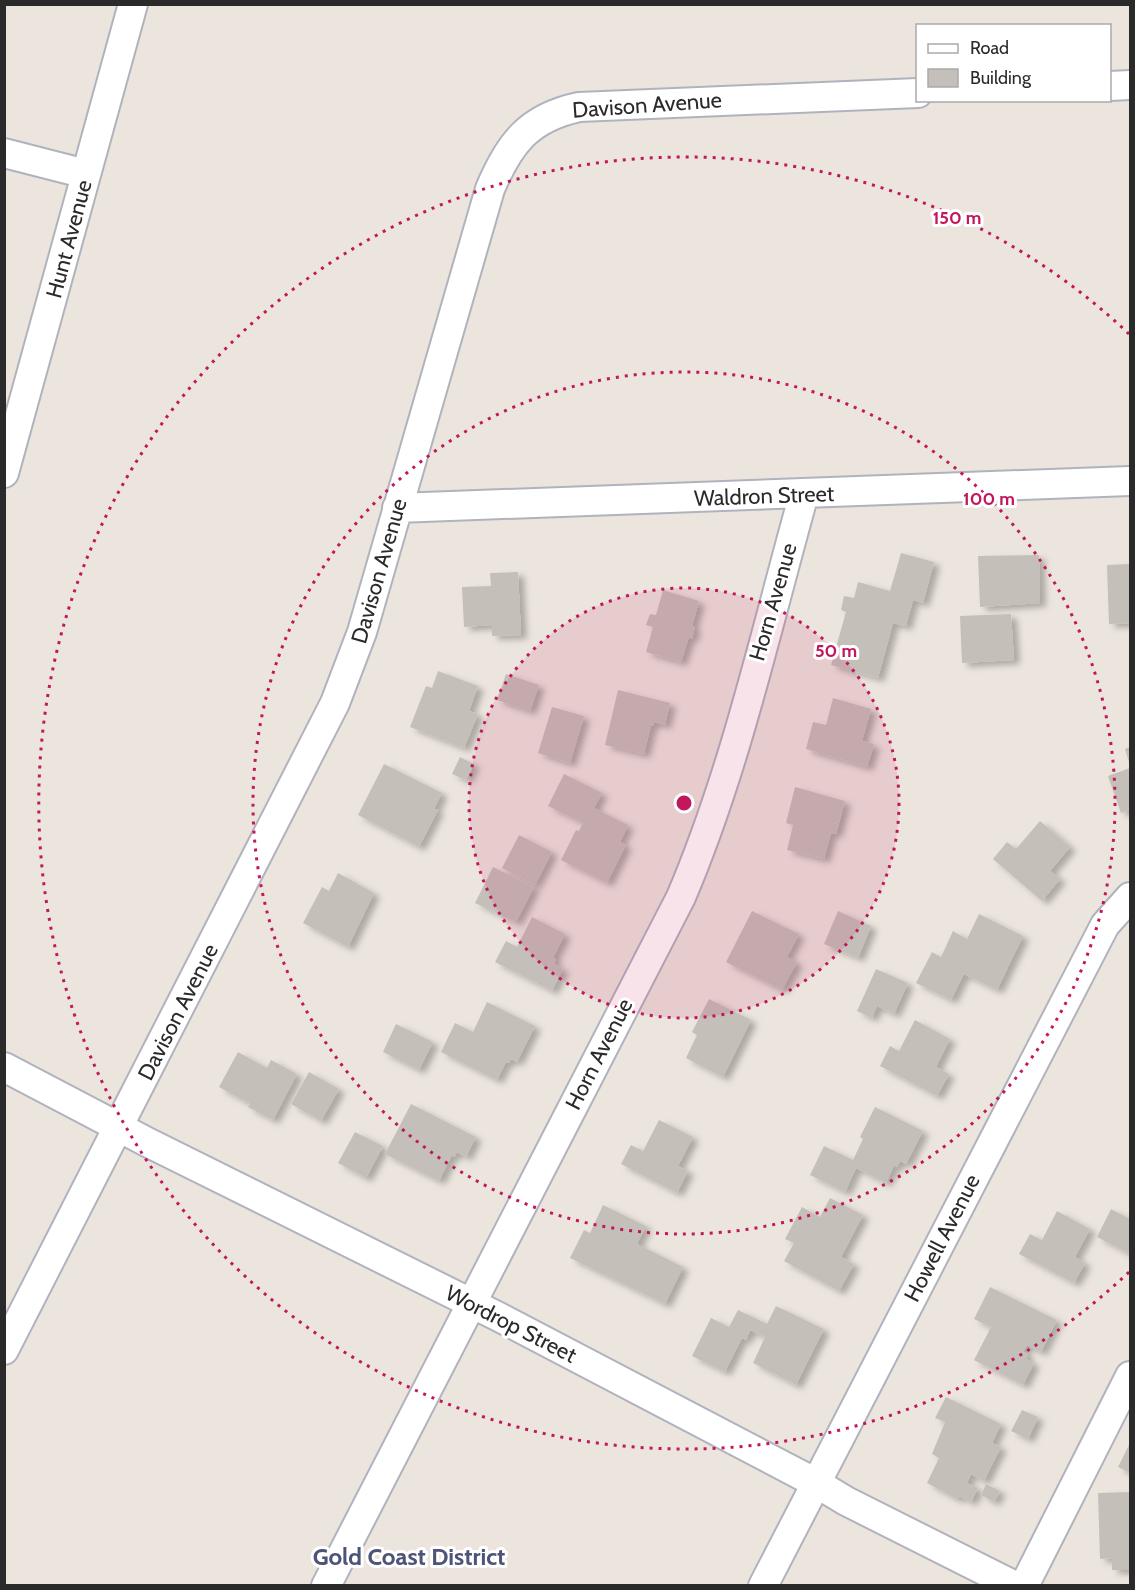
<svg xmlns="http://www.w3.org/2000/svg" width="1135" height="1590" viewBox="0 0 1135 1590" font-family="Cabin,sans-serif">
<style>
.building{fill:#c4bfb8;filter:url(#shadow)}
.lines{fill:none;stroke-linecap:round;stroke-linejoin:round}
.minor-casing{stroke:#b0b3bd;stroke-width:32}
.minor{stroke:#fff;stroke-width:28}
.ring{fill:none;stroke:#c2185b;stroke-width:3;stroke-dasharray:3 6}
.labels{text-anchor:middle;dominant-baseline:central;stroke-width:6;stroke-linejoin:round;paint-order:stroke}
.street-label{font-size:22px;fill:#2a2a2a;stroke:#fff}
.neighbourhood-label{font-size:24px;font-weight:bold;fill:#4d5478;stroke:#fff}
.centre{fill:#c2185b;stroke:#fff;stroke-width:3}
.ring-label{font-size:18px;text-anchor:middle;font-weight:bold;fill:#c2185b;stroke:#fff;stroke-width:6;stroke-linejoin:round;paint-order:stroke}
</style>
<defs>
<filter id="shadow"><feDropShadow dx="6" dy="4" stdDeviation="3" flood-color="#0004"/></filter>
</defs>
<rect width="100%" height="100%" fill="#ebe5dd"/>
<path class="building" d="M 901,553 L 934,562 L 923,603 L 913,600 L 906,626 L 893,623 L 878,678 L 831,665 L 846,612 L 841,610 L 844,596 L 854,598 L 858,582 L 890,591 Z
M 1039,555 L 1040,603 L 980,607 L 978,556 Z
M 1130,564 L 1130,623 L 1109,624 L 1107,565 Z
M 518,572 L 521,635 L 492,636 L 492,625 L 464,627 L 462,587 L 491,586 L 490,573 Z
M 663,590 L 699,601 L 692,626 L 695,627 L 692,639 L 689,637 L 681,662 L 646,652 L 653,627 L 646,625 L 650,614 L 656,615 Z
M 1011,614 L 1014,660 L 962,663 L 960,616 Z
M 438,671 L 478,686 L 469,711 L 478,714 L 464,748 L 410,727 L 426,686 L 432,688 Z
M 506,674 L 539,685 L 530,711 L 497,700 Z
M 618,690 L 670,703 L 665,725 L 654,722 L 653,726 L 651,725 L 644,754 L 605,745 Z
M 833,698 L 871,709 L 862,741 L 874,744 L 867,767 L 806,749 L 813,722 L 826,725 Z
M 552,707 L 584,716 L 570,763 L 538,753 Z
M 1130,747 L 1130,765 L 1125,749 Z
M 460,757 L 474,764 L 466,780 L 452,774 Z
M 384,764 L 442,793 L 434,809 L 438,810 L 419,847 L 358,815 Z
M 1130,768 L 1130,810 L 1121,813 L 1108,776 Z
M 564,774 L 602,793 L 594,808 L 628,825 L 620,842 L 626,845 L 607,883 L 561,860 L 576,830 L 579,831 L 583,823 L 548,806 Z
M 795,787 L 845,801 L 836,834 L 831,833 L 824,859 L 787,850 L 793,825 L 786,823 Z
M 1040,821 L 1070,847 L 1050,871 L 1060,879 L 1042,901 L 993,859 L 1007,842 L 1016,849 Z
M 519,835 L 552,852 L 535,885 L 502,868 Z
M 493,867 L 534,887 L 516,922 L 475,903 Z
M 338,873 L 374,893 L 348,947 L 303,923 L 322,887 L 329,891 Z
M 752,911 L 799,934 L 787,957 L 797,962 L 782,990 L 726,962 Z
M 838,911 L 871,926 L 858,958 L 824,944 Z
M 979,914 L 1023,936 L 997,990 L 964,974 L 951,1000 L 916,983 L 932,952 L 941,957 L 953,931 L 967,939 Z
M 532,917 L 565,934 L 553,958 L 556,959 L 554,964 L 563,969 L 552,991 L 495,962 L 506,941 L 517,947 Z
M 876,969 L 908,983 L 894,1014 L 877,1006 L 872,1018 L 857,1011 Z
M 709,999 L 751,1020 L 723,1077 L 686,1058 L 697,1035 L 692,1032 Z
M 487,1002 L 535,1026 L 517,1062 L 511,1059 L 509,1063 L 506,1062 L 497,1080 L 441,1052 L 455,1023 L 473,1032 Z
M 915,1020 L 950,1039 L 936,1067 L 949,1074 L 937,1096 L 880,1066 L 890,1046 L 899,1051 Z
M 396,1024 L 433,1042 L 419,1070 L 383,1052 Z
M 238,1052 L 267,1068 L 271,1060 L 297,1074 L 273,1120 L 248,1107 L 250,1104 L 219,1087 Z
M 309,1072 L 339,1089 L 321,1121 L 291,1104 Z
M 411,1104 L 476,1137 L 466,1157 L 457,1152 L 454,1157 L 452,1155 L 439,1181 L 385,1154 Z
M 875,1107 L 923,1131 L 906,1164 L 900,1161 L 897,1167 L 894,1165 L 886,1183 L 856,1168 L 845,1192 L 810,1175 L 824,1146 L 853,1160 L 863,1139 L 860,1137 Z
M 659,1120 L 693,1137 L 678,1166 L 688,1171 L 677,1193 L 621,1164 L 631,1145 L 643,1151 Z
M 355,1132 L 383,1146 L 366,1178 L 338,1163 Z
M 830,1198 L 863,1215 L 841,1257 L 854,1264 L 839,1291 L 784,1261 L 794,1243 L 785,1239 L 802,1207 L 820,1217 Z
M 603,1205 L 646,1226 L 637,1244 L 683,1267 L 665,1304 L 570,1258 L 584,1230 L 590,1233 Z
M 1111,1209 L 1130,1219 L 1130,1254 L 1097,1237 Z
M 1057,1211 L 1090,1229 L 1075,1257 L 1085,1263 L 1074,1283 L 1019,1254 L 1030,1234 L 1042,1240 Z
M 990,1287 L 1057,1320 L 1041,1352 L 1027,1345 L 1023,1352 L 1028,1354 L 1026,1359 L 1034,1363 L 1023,1385 L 974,1360 L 991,1327 L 974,1319 Z
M 776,1306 L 824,1329 L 796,1385 L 753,1363 L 765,1337 L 750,1330 L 746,1340 L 742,1338 L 725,1372 L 692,1356 L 711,1318 L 729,1327 L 738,1310 L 767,1324 Z
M 946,1397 L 1001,1424 L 992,1443 L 1001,1447 L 984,1481 L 971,1474 L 967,1483 L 978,1488 L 971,1502 L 959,1496 L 957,1499 L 927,1483 L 939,1458 L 932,1454 L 945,1422 L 935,1418 Z
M 1022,1410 L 1038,1417 L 1028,1439 L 1011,1431 Z
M 1130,1443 L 1130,1473 L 1118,1467 Z
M 986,1484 L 1000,1491 L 994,1502 L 981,1495 Z
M 1130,1492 L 1130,1570 L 1112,1570 L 1112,1558 L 1100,1559 L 1098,1493 Z"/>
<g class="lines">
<defs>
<path id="minor" d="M 1110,86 L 1130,85
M 4,153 L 86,174
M 4,473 L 133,4
M 397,508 L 1130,481
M 4,1067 L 147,1142 L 499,1317 L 816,1483 L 846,1501 L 1015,1586
M 4,1350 L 335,703 L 362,632 L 490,189 C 509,144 528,118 579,107 L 918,93
M 326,1586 L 681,897 C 736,768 766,629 804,494
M 763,1586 L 1105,925 L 1130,897
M 1024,1586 L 1130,1376"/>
</defs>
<use href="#minor" class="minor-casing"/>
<use href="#minor" class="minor"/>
</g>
<circle cx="684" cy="803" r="215" fill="#c2185b" fill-opacity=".12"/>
<g class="ring">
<circle cx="684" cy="803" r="215"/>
<circle cx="684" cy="803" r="431"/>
<path d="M1129 1272A646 646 0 1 1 1129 334"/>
</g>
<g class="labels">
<g class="street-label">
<text transform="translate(647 105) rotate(-4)">Davison Avenue</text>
<text transform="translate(69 239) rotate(-75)">Hunt Avenue</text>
<text transform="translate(764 496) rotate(-2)">Waldron Street</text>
<text transform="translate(379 571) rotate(-74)">Davison Avenue</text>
<text transform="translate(773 602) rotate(-74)">Horn Avenue</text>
<text transform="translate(178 1012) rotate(-63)">Davison Avenue</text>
<text transform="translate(599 1054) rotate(-63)">Horn Avenue</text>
<text transform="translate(942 1238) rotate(-63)">Howell Avenue</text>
<text transform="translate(511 1324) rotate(27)">Wordrop Street</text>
</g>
<g class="neighbourhood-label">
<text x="409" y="1556">Gold Coast District</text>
</g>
</g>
<circle cx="684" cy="803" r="9" class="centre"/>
<g class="ring-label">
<text x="957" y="224">150 m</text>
<text x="989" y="505">100 m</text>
<text x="836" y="657">50 m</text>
</g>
<rect width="1135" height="1590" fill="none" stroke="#2a2a2a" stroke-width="12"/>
<rect x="916" y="24" width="195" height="78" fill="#ffffff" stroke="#aaaaaa" stroke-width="1.5"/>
<rect x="928" y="44" width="30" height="9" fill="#ffffff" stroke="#aaaaaa" stroke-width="1.5"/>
<text x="970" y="54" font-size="18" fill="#2a2a2a">Road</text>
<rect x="928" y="69" width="30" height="18" fill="#c4bfb8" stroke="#aaaaaa" stroke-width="1.5"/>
<text x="970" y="84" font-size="18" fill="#2a2a2a">Building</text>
</svg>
